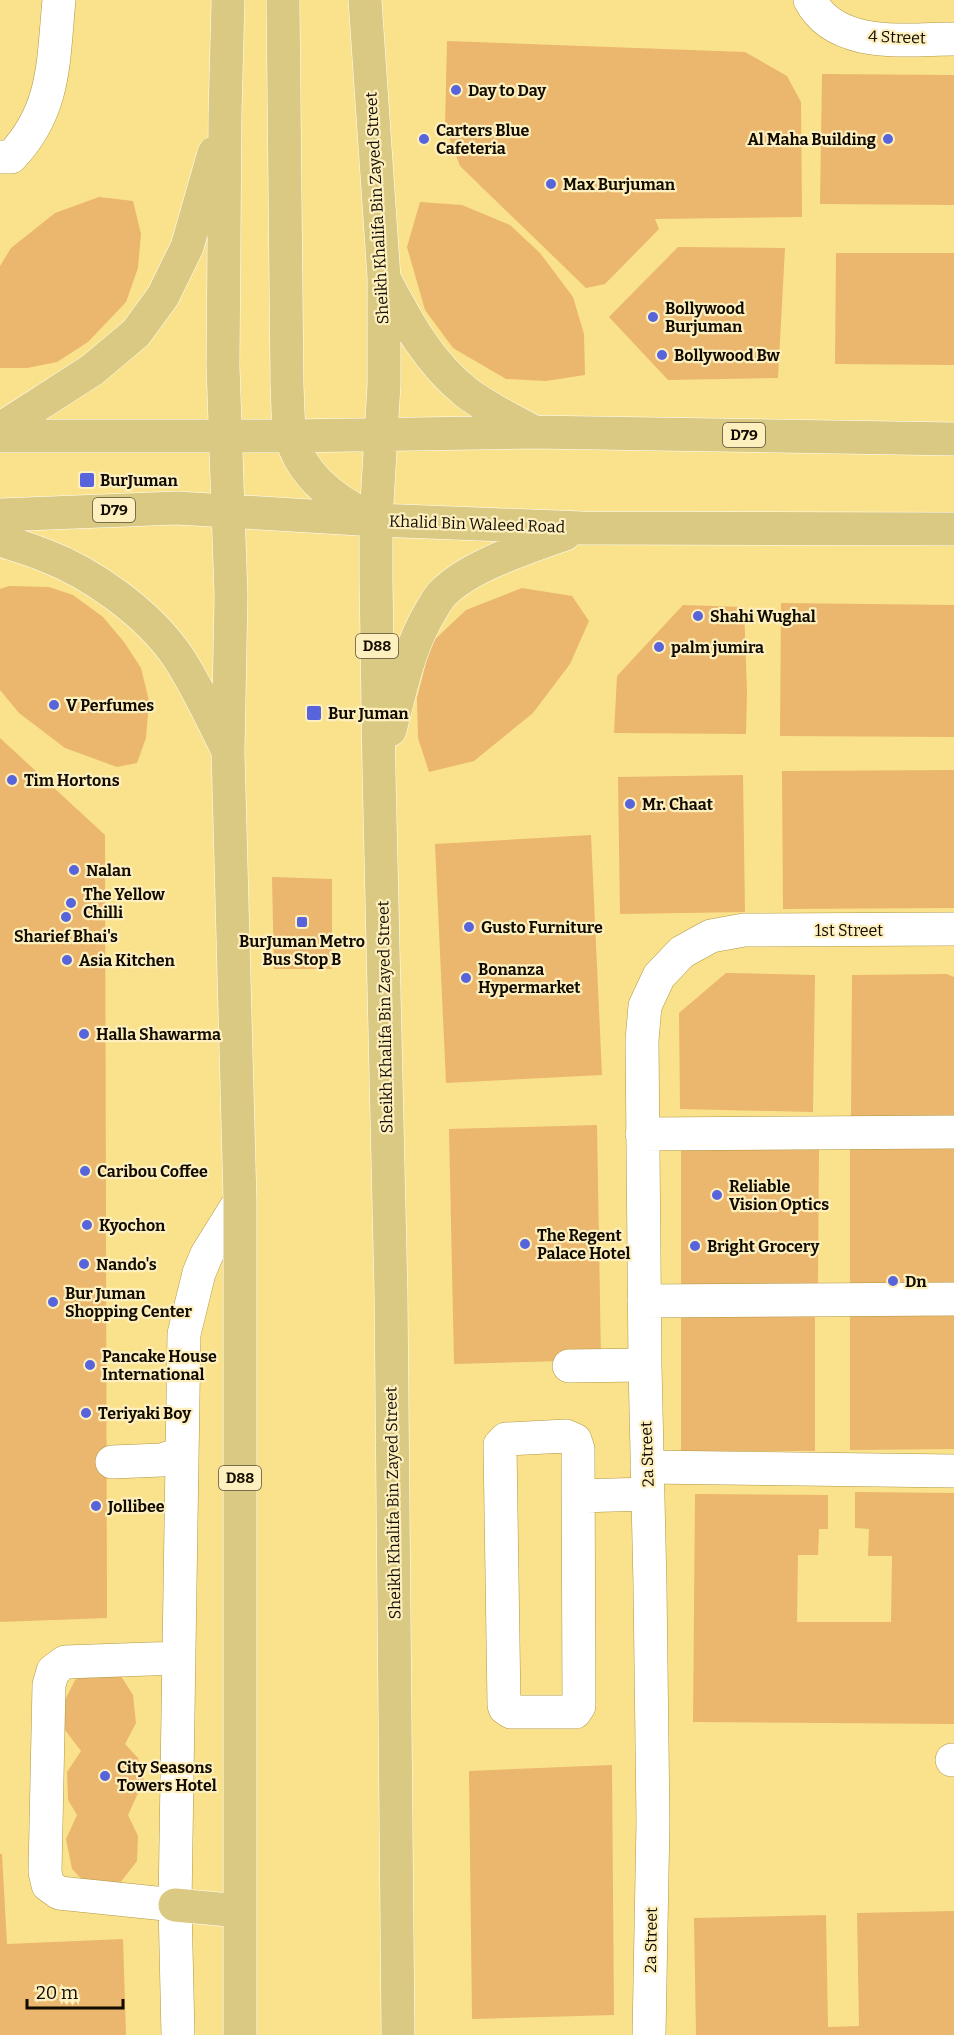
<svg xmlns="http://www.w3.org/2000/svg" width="954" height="2035" viewBox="0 0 954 2035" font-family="Bitter,serif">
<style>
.building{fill:#ebb66d}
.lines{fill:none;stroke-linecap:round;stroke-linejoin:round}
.minor-casing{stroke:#af9842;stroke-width:34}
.major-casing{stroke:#fff;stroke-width:34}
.minor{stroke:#fff;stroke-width:33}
.major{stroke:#dac982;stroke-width:33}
.poi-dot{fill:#5764db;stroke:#fef0be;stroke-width:2}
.labels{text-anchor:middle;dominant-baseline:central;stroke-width:4.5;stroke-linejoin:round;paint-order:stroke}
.shield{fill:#fef0be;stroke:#595039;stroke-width:1.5}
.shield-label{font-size:15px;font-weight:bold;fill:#120b00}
.street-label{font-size:16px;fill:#120b00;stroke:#fef0be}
.poi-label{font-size:16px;font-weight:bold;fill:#120b00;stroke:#fef0be;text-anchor:start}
</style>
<rect width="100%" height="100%" fill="#fae28c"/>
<path class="building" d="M 447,41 L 745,52 L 787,76 L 801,102 L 802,217 L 655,219 L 659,229 L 605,284 L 586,288 L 460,166 L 445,127 Z
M 822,74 L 954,75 L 954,205 L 820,204 Z
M 99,197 L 133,201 L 141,234 L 138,268 L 126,302 L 88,342 L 57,362 L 27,368 L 0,368 L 0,266 L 11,248 L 55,213 Z
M 420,202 L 462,205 L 510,225 L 540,253 L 573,297 L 584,334 L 585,375 L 546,381 L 506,379 L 453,348 L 425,310 L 407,247 Z
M 678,247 L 785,248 L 778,378 L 668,380 L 609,317 Z
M 836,253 L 954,253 L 954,365 L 835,364 Z
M 9,586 L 49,587 L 73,595 L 103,617 L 124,642 L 141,668 L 149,701 L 146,738 L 137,763 L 117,767 L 65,748 L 19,713 L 0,690 L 0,589 Z
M 522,588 L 572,596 L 589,621 L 570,664 L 533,713 L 474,761 L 429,772 L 418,738 L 417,698 L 431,643 L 466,610 Z
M 781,603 L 954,605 L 954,737 L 780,736 Z
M 683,605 L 744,607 L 747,691 L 746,734 L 614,733 L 617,676 Z
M 0,738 L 105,835 L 107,1618 L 0,1622 Z
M 954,770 L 954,908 L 783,909 L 782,771 Z
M 743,775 L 745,912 L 620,914 L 618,777 Z
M 591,835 L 602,1075 L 446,1083 L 435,844 Z
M 272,877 L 332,879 L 332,969 L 274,969 Z
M 726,973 L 815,975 L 813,1112 L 680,1109 L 679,1013 Z
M 947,974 L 954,977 L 954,1118 L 851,1120 L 852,975 Z
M 597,1125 L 601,1360 L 454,1364 L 449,1129 Z
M 850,1146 L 954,1146 L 954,1287 L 850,1287 Z
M 681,1148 L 819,1149 L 818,1284 L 681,1284 Z
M 850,1311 L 954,1311 L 954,1449 L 850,1450 Z
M 681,1317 L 815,1317 L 815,1451 L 681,1451 Z
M 855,1492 L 954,1493 L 954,1724 L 693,1722 L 695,1494 L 828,1495 L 828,1529 L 819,1529 L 818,1555 L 798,1555 L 797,1622 L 891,1622 L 892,1556 L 868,1556 L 869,1529 L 855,1528 Z
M 98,1666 L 119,1673 L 133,1695 L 136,1723 L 125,1744 L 138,1758 L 144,1780 L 128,1815 L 138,1836 L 137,1861 L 119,1884 L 89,1887 L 72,1869 L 66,1839 L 77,1815 L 68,1800 L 67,1772 L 81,1751 L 65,1730 L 62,1706 L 75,1680 Z
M 612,1765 L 614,2015 L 472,2019 L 469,1771 Z
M 0,1854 L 2,1854 L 7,1944 L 123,1939 L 126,2035 L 0,2035 Z
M 954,1911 L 954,2035 L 696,2035 L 694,1918 L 826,1915 L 828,2027 L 859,2026 L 857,1913 Z"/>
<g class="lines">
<defs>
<path id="minor" d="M 810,0 C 836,50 907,39 954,39
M 0,157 L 11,157 C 56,110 53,61 59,0
M 642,1134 L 954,1132
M 644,1301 L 954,1299
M 569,1366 L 645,1365
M 566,1436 L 575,1440 L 578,1449 L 579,1706 L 575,1712 L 511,1712 L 505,1708 L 504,1705 L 500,1445 L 506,1439 Z
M 112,1462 L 162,1460 L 180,1454
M 647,1467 L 954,1471
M 578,1496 L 648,1494
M 952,1760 L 954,1760
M 175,1905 L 59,1893 L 48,1885 L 45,1872 L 49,1685 L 53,1671 L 65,1662 L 178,1658
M 178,2035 L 175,1905 L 184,1334 L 199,1273 L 207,1254 L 240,1201
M 649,2035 L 653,1822 L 650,1586 L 645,1365 L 642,1040 L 645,1006 L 659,976 L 682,952 L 711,936 L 744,930 L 954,929"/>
<path id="major" d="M 228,0 L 225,114 L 223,366 L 231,595 L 228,752 L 240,1201 L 240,2035
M 283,0 L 287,385 C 288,401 287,420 291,436 C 301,475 335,501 369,517
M 365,0 L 384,278 L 384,384 L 376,520 L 376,580 L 379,772 L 391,1295 L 398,2035
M 385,280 C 407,322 429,363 467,393 C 487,408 510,419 532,431
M 0,429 L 92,370 L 136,333 L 163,296 L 187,247 L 214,153
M 0,436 L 291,436 L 533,432 L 954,439
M 0,515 L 177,508 L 376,520 L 582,528 L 954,529
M 0,540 C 15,545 29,549 44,555 C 92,573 149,614 178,657 C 197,686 211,717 226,747
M 390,730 C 401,688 409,646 432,609 C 435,604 438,598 442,594 C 470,565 527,548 565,534
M 175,1905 L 240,1911"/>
</defs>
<use href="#minor" class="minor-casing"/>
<use href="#major" class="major-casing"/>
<use href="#minor" class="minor"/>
<use href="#major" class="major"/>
</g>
<g class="poi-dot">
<circle cx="456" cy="90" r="6"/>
<circle cx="424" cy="139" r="6"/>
<circle cx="888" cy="139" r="6"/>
<circle cx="551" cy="184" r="6"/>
<circle cx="653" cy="317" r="6"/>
<circle cx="662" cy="355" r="6"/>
<rect x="79" y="472" width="16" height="16" rx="3"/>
<circle cx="698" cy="616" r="6"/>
<circle cx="659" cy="647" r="6"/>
<circle cx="54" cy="705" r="6"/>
<rect x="306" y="705" width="16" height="16" rx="3"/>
<circle cx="12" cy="780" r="6"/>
<circle cx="630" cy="804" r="6"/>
<circle cx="74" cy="870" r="6"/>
<circle cx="71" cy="903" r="6"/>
<circle cx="66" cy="917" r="6"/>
<rect x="296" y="916" width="12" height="12" rx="3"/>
<circle cx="469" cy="927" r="6"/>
<circle cx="67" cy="960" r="6"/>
<circle cx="466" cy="978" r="6"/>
<circle cx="84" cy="1034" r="6"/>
<circle cx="85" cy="1171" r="6"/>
<circle cx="717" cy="1195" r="6"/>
<circle cx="87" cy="1225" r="6"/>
<circle cx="525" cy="1244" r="6"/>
<circle cx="695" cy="1246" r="6"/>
<circle cx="84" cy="1264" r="6"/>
<circle cx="893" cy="1281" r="6"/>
<circle cx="53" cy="1302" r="6"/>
<circle cx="90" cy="1365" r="6"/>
<circle cx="86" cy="1413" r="6"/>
<circle cx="96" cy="1506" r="6"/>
<circle cx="105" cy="1776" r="6"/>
</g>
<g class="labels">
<g class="shield">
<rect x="723" y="423" width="42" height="24" rx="4.5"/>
<rect x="93" y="498" width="42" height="24" rx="4.5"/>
<rect x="356" y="634" width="42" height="24" rx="4.5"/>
<rect x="219" y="1466" width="42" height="24" rx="4.5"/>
</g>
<g class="shield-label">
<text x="744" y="435">D79</text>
<text x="114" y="510">D79</text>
<text x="377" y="646">D88</text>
<text x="240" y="1478">D88</text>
</g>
<g class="street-label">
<text transform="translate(897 37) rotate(2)">4 Street</text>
<text transform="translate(377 208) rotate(-93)">Sheikh Khalifa Bin Zayed Street</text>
<text transform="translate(477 524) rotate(2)">Khalid Bin Waleed Road</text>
<text x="849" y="930">1st Street</text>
<text transform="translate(385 1017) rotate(-91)">Sheikh Khalifa Bin Zayed Street</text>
<text transform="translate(647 1454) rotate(-92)">2a Street</text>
<text transform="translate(393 1503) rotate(-91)">Sheikh Khalifa Bin Zayed Street</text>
<text transform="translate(651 1940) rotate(-89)">2a Street</text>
</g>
<g class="poi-label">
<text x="468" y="90">Day to Day</text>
<text x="436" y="130">Carters Blue<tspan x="436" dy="18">Cafeteria</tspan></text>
<text x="876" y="139" text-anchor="end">Al Maha Building</text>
<text x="563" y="184">Max Burjuman</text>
<text x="665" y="308">Bollywood<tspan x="665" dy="18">Burjuman</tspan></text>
<text x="674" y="355">Bollywood Bw</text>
<text x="100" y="480">BurJuman</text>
<text x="710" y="616">Shahi Wughal</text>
<text x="671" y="647">palm jumira</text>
<text x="66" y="705">V Perfumes</text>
<text x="328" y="713">Bur Juman</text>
<text x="24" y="780">Tim Hortons</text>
<text x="642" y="804">Mr. Chaat</text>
<text x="86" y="870">Nalan</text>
<text x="83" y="894">The Yellow<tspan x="83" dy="18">Chilli</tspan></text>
<text x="481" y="927">Gusto Furniture</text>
<text x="66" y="936" text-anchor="middle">Sharief Bhai's</text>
<text x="302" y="941" text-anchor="middle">BurJuman Metro<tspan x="302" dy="18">Bus Stop B</tspan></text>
<text x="79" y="960">Asia Kitchen</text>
<text x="478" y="969">Bonanza<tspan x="478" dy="18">Hypermarket</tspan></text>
<text x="96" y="1034">Halla Shawarma</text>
<text x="97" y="1171">Caribou Coffee</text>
<text x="729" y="1186">Reliable<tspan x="729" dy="18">Vision Optics</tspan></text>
<text x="99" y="1225">Kyochon</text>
<text x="537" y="1235">The Regent<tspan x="537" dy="18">Palace Hotel</tspan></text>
<text x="707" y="1246">Bright Grocery</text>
<text x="96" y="1264">Nando's</text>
<text x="905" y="1281">Dn</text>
<text x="65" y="1293">Bur Juman<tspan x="65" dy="18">Shopping Center</tspan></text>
<text x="102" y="1356">Pancake House<tspan x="102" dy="18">International</tspan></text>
<text x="98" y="1413">Teriyaki Boy</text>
<text x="108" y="1506">Jollibee</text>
<text x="117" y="1767">City Seasons<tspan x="117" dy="18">Towers Hotel</tspan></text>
</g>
</g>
<path d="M27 1999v9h96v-9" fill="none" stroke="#120b00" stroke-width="3"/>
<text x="36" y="1999" font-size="18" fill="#120b00" stroke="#fef0be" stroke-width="4.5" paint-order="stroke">20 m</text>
</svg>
